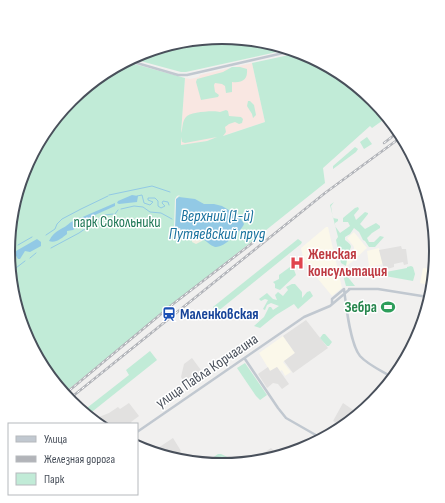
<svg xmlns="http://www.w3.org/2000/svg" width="445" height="503" viewBox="0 0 445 503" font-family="'Sofia Sans Condensed',sans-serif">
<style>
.commercial{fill:#fbf8ea}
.education{fill:#e2e1e0}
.medical{fill:#f9e7e2}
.green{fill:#c1ebd7;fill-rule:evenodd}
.sand{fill:#f1eee1}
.water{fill:#92c9e5}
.pier{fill:#f1f0ef}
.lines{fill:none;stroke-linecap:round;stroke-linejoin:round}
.stream{stroke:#92c9e5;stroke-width:1}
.tertiary{stroke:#c1c8d0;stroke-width:2.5}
.rail-casing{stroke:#b2b4b9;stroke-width:2.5}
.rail{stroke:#fff;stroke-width:1;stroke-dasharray:3;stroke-linecap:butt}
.labels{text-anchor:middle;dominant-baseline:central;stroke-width:3;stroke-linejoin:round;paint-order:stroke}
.park-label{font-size:15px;fill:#1f7756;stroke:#fff}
.health-label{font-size:15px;font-weight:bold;fill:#be3a42;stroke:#fff;text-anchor:start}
.leisure-label{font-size:15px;font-weight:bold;fill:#27864d;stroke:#fff;text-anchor:end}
.transit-label{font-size:15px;font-weight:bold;fill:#164399;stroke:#fff;text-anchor:start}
.street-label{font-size:15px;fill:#49505b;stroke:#fff}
.water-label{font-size:16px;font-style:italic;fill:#18719e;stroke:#fff}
.rim{fill:none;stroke:#49505b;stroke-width:2}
</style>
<rect width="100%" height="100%" fill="#f1f0ef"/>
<path class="commercial" d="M 326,227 L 328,227 L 342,288 L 332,296 L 304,262 L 301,248 Z
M 354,232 L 367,248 L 352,262 L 345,267 L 346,255 L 354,249 L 354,247 L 347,238 Z
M 379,248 L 383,264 L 371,267 L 369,266 L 367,251 Z
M 423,268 L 433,269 L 429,293 L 426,293 L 428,285 L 420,283 Z
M 283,336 L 295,353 L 283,362 L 291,372 L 285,376 L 282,370 L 280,371 L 277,367 L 270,371 L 259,353 Z"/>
<path class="education" d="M 401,246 L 402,249 L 406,249 L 408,264 L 404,265 L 403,262 L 394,264 L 394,267 L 384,270 L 379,250 Z
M 306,320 L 328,348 L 293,373 L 284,361 L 295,353 L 283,336 Z
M 192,358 L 206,377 L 189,389 L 181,377 L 184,364 Z
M 268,367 L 270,371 L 277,367 L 289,384 L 282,389 L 278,384 L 273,383 L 267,388 L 258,374 Z
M 129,403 L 139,416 L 131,422 L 132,424 L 102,424 L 94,419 L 109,413 L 118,407 L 120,409 Z
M 343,403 L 359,414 L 336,429 L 333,427 L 335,422 L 333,421 Z
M 173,438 L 181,451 L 173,456 L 152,452 Z
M 271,448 L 278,455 L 255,460 L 255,459 Z"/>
<path class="medical" d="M 252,63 L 265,122 L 207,141 L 180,146 L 185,78 L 190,79 L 199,77 L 200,75 Z"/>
<path class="green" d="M 223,37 L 286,50 L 186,72 L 181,72 L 133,59 L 141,53 Z
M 296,52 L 305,53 L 374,100 L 386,118 L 372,128 L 370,126 L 323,168 L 325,183 L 171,306 L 64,393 L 24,333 L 8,251 L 17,207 L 40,146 L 71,100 L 127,62 L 185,78 L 181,133 C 183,128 182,121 186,117 C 189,112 215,110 220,112 L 226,110 L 228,111 L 229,116 L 241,117 L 243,119 L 242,123 L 239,124 L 235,122 L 229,124 L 225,127 L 226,132 L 223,136 L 265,122 L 252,63 L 289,55 ZM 181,137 L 182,142 L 185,143 L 217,137 L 207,141 L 181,145 Z
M 232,67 L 240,67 L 247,69 C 248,80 242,83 232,82 L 232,92 L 226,93 L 225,86 L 222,84 L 215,83 L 214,85 L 215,92 L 219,95 L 218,97 L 201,100 L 196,82 L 197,79 L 223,72 Z
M 248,101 L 250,101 L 254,105 L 256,115 L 253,118 L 252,114 L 247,106 Z
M 367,137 L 372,144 L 364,149 L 360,142 Z
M 355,147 L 358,149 L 356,152 L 333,169 L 333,166 Z
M 334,202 L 331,206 L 333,218 L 338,219 L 338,221 L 335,223 L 335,226 L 340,233 L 350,226 L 348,222 L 343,222 L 343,218 L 355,208 L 358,207 L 359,209 L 354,215 L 356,220 L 365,212 L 368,213 L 368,214 L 360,224 L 365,229 L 376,223 L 380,226 L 380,228 L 372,233 L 367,238 L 369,242 L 374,242 L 380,236 L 384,237 L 375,247 L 369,247 L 365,241 L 363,240 L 359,232 L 354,228 L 350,234 L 345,237 L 345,240 C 354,247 351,246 348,254 L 349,258 L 347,260 L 346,266 L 341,263 L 336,240 L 338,237 L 330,205 Z
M 298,239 L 302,242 L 301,244 L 217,312 L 213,307 Z
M 411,266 L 413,267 L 415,274 L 413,281 L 385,276 L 386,272 L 407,268 L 407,267 Z
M 290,267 L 293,267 L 296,275 L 280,290 L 275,288 L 275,284 L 273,282 L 279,279 L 279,275 Z
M 342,271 L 343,271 L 355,286 L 346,286 Z
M 292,284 L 295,284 L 302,292 L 302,298 L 307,292 L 310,291 L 313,296 L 298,309 L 294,304 L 276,315 L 260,328 L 254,326 L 264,317 L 269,307 L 271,307 L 273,310 L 279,306 L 271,303 L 267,305 L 265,310 L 263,309 L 268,300 L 265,299 L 261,301 L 259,299 L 267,293 L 273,299 L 277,300 L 275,295 L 278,292 L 283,296 L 288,290 L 286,287 Z
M 323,334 L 325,334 L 332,342 L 329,346 L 327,346 L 320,338 Z
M 150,351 L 157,360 L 88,415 L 83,411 L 129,375 L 126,370 Z
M 245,363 L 267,395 L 260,400 L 256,396 L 237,368 Z
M 218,454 L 221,454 L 240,463 L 222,466 L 205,463 Z"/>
<path class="sand" d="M 188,234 L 202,238 L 202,241 L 196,244 L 192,242 L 192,240 L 189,238 Z"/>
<path class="water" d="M 132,195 L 138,196 L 137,202 L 119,204 L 117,203 L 118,201 Z
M 179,197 L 195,199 L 204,204 L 214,204 L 222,206 L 239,216 L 244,224 C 241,231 224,248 215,247 C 209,245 205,239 199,237 C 190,235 182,233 175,228 L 176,199 Z
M 115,203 L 115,206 L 95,215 L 73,230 L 67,231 L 67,234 C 62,238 55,244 49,241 C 55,229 63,230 71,222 Z
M 37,239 L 41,242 L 41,246 L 30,252 L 25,251 L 20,259 L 18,259 L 15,254 L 16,251 Z"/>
<path class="pier" d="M 180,195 L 176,199 L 175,228 L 176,229 L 180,228 L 182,234 L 184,235 L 176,231 L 174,228 L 175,199 L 177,196 Z"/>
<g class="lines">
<path class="stream" d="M 109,195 L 152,186 L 170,192
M 137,196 L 142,195 L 144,203 L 150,205 L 153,202 L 148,200 L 148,198 L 155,198 L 158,201 L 158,206 L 161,208 L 165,206 L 162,203 L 163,201 L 168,202 L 169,205
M 121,209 L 134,206 L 143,207 L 150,212 L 161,213 L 172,219
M 115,214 L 118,210
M 46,235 L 55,229 L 57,224 L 62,219 L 81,209 L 108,196
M 18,245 L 32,237
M 51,248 L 79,233 L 105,215 L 113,214
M 8,253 L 15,246
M 30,258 L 36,253
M 12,271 L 25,261"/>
<path class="tertiary" d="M 130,61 L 178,75 L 187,75 L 292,51
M 18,202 L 39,148
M 344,289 C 346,305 350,344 360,356 C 368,365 382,371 392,377
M 349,289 L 378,289 L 428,297
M 332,304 L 332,299 L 344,289
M 245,359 L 278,408 L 286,418 L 321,438
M 137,432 L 304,317 L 330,306 L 350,289"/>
<defs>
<path id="rail" d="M 384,143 L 397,133
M 65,394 L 173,304 L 255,241
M 68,400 L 325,193 L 400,138"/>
</defs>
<use href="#rail" class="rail-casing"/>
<use href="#rail" class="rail"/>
</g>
<defs>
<symbol id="hospital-bare" viewBox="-9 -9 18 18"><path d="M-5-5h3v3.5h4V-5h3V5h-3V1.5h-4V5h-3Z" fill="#e0444e" stroke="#fff" stroke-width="2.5" paint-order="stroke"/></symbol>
<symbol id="stadium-bare" viewBox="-9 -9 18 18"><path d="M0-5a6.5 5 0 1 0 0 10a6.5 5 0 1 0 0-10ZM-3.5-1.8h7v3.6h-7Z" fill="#2e9e5b" stroke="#fff" stroke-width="2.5" paint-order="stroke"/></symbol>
<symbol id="station-bare" viewBox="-9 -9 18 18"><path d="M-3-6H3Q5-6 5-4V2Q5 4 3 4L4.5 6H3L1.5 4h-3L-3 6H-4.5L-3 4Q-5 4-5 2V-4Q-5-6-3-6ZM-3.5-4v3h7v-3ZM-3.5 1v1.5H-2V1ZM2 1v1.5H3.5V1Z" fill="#1a4fb4" stroke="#fff" stroke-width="2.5" paint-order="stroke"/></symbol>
</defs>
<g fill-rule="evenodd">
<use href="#hospital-bare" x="287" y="253" width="20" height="20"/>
<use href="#stadium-bare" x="378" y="297" width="20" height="20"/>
<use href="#station-bare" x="159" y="304" width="20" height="20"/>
</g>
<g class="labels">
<g class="park-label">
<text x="117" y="222">парк Сокольники</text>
</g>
<g class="health-label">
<text x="308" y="254">Женская<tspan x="308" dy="17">консультация</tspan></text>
</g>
<g class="leisure-label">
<text x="377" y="307">Зебра</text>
</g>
<g class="transit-label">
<text x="180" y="314">Маленковская</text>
</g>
<g class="street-label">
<text transform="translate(207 371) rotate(-34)">улица Павла Корчагина</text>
</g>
<g class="water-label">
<text x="217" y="216">Верхний (1-й)<tspan x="217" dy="18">Путяевский пруд</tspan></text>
</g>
</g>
<path d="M0 0H445V503H0ZM15 251a207 207 0 1 1 414 0a207 207 0 1 1-414 0Z" fill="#fff" fill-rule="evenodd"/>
<path class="rim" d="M15 251a207 207 0 1 1 414 0a207 207 0 1 1-414 0Z"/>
<rect x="8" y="423" width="130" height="72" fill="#ffffff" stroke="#b6b9bd"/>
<rect x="16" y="436" width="20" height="6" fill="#c1c8d0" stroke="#b6b9bd"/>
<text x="44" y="443" font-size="12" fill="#49505b">Улица</text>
<rect x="16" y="456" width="20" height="6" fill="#b2b4b9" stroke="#b6b9bd"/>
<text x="44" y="463" font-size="12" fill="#49505b">Железная дорога</text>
<rect x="16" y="473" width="20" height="12" fill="#c1ebd7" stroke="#b6b9bd"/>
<text x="44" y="483" font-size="12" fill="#49505b">Парк</text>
</svg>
